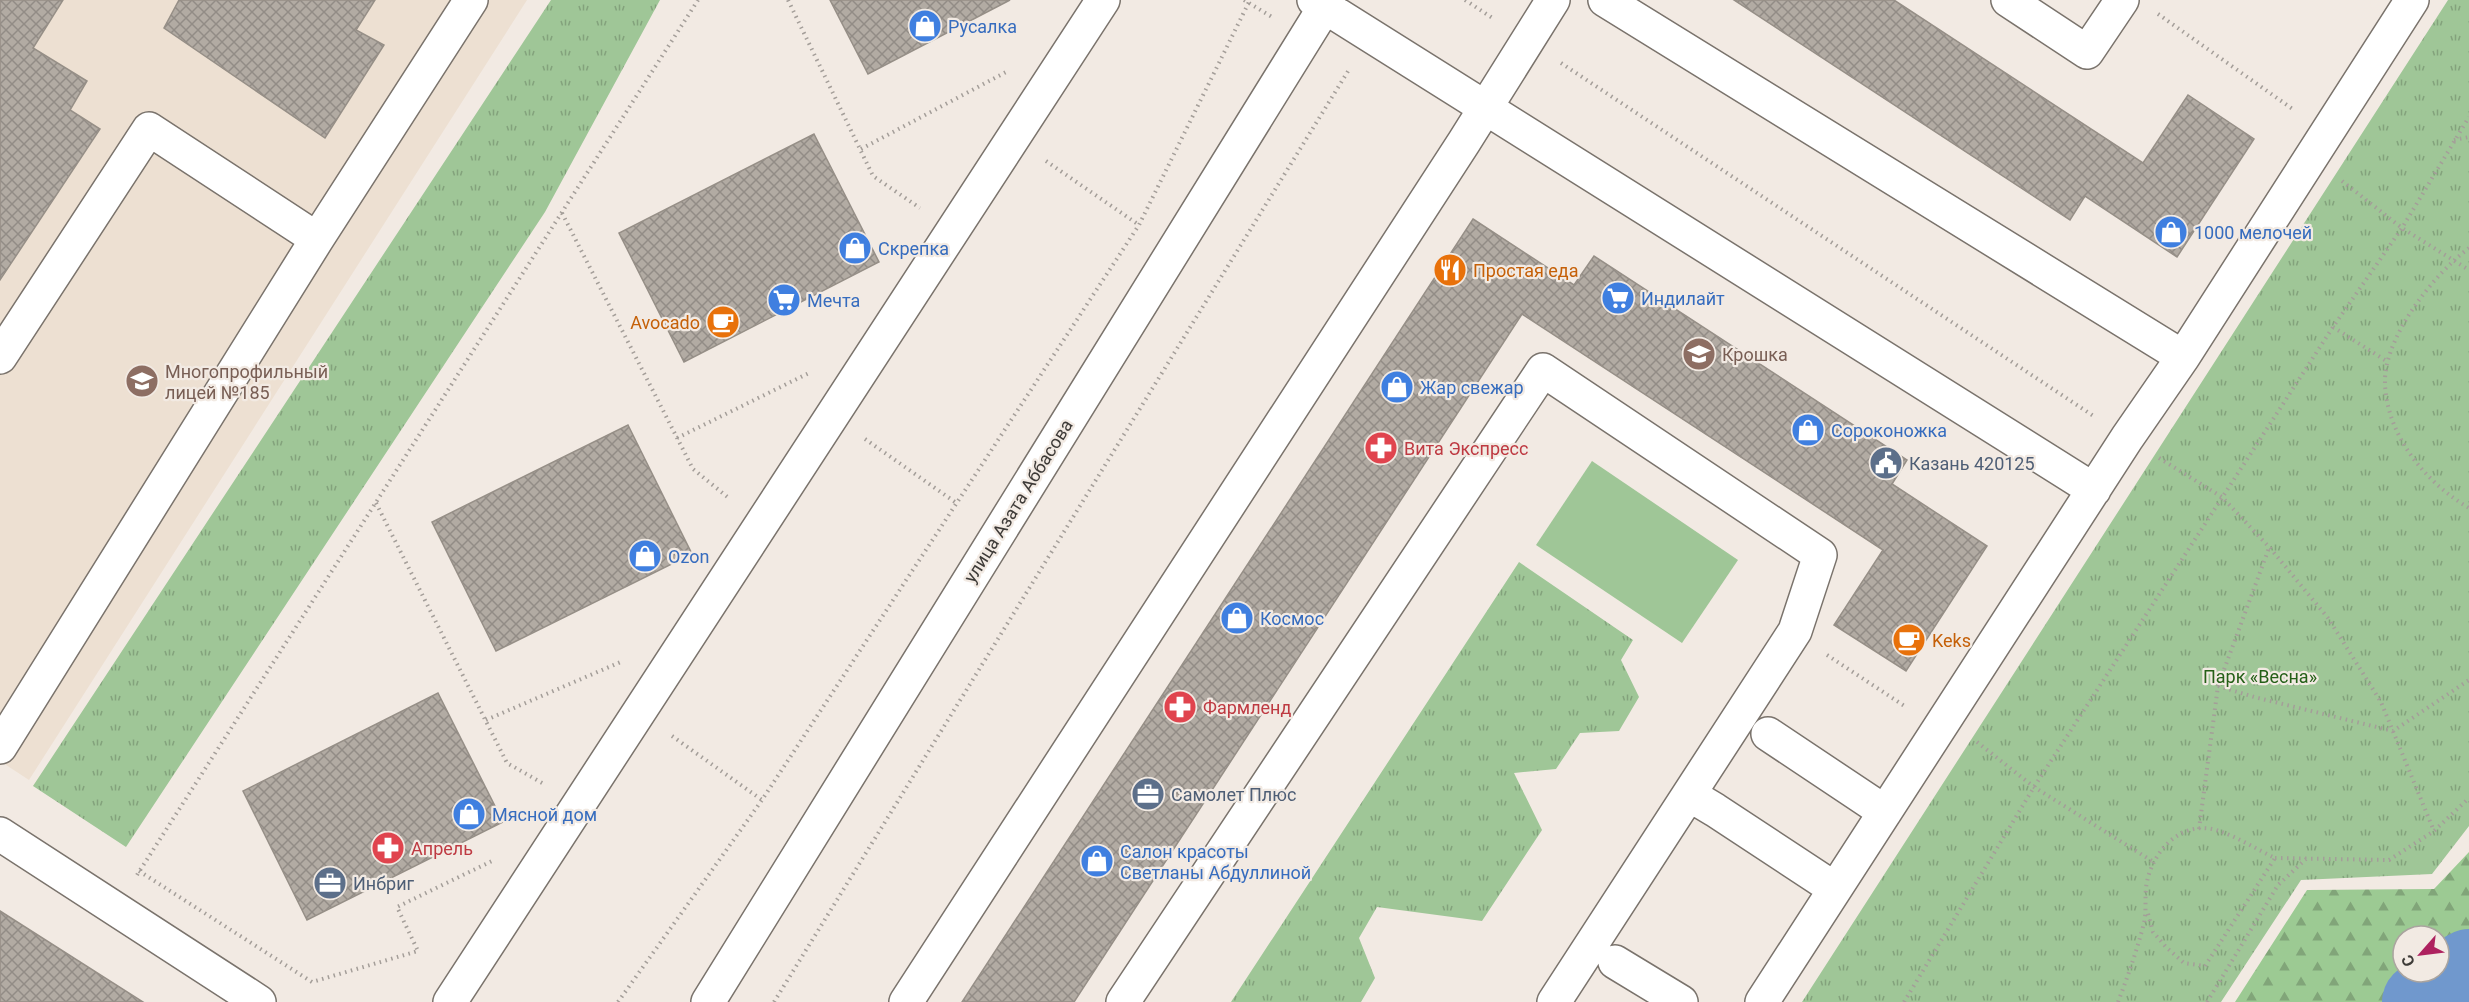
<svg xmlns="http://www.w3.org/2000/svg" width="2469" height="1002" viewBox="0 0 2469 1002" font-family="Roboto,sans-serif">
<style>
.built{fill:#ede0d2}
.grass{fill:#9fc697}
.forest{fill:url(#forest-firs);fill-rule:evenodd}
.park{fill:url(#park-tufts)}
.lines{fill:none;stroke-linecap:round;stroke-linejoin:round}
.river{stroke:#7098cd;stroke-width:80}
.building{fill:url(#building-cross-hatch);stroke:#968f87;stroke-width:1.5}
.minor-casing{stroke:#7a736c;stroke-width:36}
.path{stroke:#a49e99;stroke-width:4;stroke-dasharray:1.5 4.5;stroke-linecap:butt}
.minor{stroke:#fff;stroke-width:33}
.labels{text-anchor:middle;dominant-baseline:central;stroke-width:4.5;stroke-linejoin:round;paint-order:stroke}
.shop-label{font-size:18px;fill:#366cbe;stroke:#f2eae3;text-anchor:start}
.food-label{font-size:18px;fill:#c56008;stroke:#f2eae3;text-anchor:start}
.education-label{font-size:18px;fill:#785e54;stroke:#f2eae3;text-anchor:start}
.health-label{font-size:18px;fill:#be3a42;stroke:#f2eae3;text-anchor:start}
.service-label{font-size:18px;fill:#4e5e75;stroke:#f2eae3;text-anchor:start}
.street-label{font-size:18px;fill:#3e3b38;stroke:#f2eae3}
.park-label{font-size:18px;fill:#256018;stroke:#f2eae3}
</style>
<defs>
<pattern id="forest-firs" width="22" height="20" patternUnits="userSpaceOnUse" patternTransform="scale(1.5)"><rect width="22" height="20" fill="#9cca93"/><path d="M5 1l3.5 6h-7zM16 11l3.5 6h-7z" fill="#81a579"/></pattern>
<pattern id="park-tufts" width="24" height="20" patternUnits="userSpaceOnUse" patternTransform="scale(1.5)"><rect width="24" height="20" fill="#9fc697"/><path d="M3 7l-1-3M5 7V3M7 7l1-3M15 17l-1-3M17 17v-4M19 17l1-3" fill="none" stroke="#83a27c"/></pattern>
<pattern id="building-cross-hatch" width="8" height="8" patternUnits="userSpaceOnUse" patternTransform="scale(1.5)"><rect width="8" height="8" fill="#b2aba3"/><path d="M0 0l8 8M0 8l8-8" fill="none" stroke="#928c86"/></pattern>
</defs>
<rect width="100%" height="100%" fill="#f2eae3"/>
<path class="built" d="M 0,0 L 527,0 L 29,780 L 0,761 Z"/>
<path class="grass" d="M 1592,461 L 1738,560 L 1682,643 L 1536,545 Z"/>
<path class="forest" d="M 2469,852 L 2469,1002 L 2235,1002 L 2307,890 L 2434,889 ZM 2403,936 L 2439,936 L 2439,972 L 2403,972 Z"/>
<path class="park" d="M 551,0 L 660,0 L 545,212 L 126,847 L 33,786 Z
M 2448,0 L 2469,0 L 2469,826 L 2432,874 L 2301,880 L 2221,1002 L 1802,1002 Z
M 1519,562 L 1633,640 L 1621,660 L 1639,697 L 1619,731 L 1580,733 L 1556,769 L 1514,773 L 1542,830 L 1482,921 L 1377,907 L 1359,938 L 1375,978 L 1361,1002 L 1231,1002 Z"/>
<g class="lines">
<path class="river" d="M 2422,1002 L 2469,969"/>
</g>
<path class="building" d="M 0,0 L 63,0 L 33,48 L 87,81 L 70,110 L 100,129 L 0,280 Z
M 179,0 L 375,0 L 356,30 L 384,45 L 325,138 L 164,28 Z
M 830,0 L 1010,0 L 868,74 Z
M 1734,0 L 1894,0 L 2143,163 L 2188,95 L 2254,139 L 2177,257 L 2085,196 L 2070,220 Z
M 814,134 L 879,262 L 684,362 L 619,233 Z
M 1473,219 L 1574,285 L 1594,256 L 1907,460 L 1892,484 L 1987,546 L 1906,671 L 1834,625 L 1883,550 L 1522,314 L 1074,1002 L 962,1002 Z
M 628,425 L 692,554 L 496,651 L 432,522 Z
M 438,693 L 503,822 L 307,920 L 243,791 Z
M 0,911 L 143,1002 L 0,1002 Z"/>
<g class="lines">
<defs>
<path id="minor" d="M 1314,0 L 2094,490
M 1605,0 L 2183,357
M 2008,0 L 2087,52 L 2122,0
M 0,357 L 149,129 L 317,239
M 1768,734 L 1885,812
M 0,747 L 317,239 L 471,0
M 1690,795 L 1715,810 L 1835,889
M 0,834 L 259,1002
M 1615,962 L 1681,1002
M 450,1002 L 1103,0
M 708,1002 L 1329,0
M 906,1002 L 1464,142 L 1553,0
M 1123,1002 L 1543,370 L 1820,555 L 1795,631 L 1554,1002
M 1762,1002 L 2127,438 L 2183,357 L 2412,0"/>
</defs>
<use href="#minor" class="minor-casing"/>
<path class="path" d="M 788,0 L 873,176 L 920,208
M 1244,0 L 1272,17
M 1465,0 L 1494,19
M 2158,14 L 2294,110
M 1561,63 L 2095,417
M 2454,140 L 2469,137
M 861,149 L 1008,71
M 1046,161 L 1139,225
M 2342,181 L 2402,228 L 2469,270
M 562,213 L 693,469 L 730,499
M 2469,248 C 2434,274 2383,338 2385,384 C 2387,436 2426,483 2469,508
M 2333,327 L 2388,362
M 677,438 L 811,372
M 865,439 L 955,502
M 2159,458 L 2222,497 L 2270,548 L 2328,618 L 2381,702 L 2434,831
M 376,503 L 507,763 L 544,784
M 1827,655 L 1906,707
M 2218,686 L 2254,697 L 2393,731 L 2469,680
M 486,720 L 623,661
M 672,736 L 762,800
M 1977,742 L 2034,787 L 2152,861
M 2199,829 L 2218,686 L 2269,548
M 2275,858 L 2389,860 L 2434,831 L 2469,798
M 139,871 L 312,982 L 418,951 L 397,907 L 492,861
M 137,875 L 698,0
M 618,1002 L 762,800 L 1139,225 L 1250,0
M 774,1002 L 1350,68
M 1904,1002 L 2034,787 L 2333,327 L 2402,228 L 2469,117
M 2118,1002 C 2128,976 2137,950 2144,923 C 2147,909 2144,895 2147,882 C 2153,851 2181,820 2216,830 C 2236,836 2256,849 2275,858 L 2205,966 L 2184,963 L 2166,947 L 2153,932 L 2147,910
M 2207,1002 L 2278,885 L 2306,859"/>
<use href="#minor" class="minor"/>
</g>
<defs>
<symbol id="shop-disc" viewBox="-11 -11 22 22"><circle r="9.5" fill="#3f7fe0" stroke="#f2eae3"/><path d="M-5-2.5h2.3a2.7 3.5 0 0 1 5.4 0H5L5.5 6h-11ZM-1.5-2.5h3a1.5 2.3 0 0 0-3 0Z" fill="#fff"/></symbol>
<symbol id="restaurant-disc" viewBox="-11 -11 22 22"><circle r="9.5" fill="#e8710a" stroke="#f2eae3"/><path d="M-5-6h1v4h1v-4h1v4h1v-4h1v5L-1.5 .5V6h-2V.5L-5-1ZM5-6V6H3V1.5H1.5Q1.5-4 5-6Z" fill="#fff"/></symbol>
<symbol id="supermarket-disc" viewBox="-11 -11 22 22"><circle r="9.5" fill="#3f7fe0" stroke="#f2eae3"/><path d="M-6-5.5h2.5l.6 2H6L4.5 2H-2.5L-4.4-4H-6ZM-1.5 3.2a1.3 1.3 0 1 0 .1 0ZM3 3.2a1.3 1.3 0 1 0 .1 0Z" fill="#fff"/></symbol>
<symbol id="cafe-disc" viewBox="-11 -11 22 22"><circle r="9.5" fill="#e8710a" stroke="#f2eae3"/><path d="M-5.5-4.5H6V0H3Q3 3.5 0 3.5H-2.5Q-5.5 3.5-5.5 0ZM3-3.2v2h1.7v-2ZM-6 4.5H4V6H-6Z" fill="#fff"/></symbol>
<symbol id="school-disc" viewBox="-11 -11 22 22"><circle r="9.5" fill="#8d6e63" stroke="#f2eae3"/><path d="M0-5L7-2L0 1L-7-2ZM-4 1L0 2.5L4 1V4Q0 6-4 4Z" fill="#fff"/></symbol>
<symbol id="pharmacy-disc" viewBox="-11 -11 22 22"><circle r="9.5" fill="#e0444e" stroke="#f2eae3"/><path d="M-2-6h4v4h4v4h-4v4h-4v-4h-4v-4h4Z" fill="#fff"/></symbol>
<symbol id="civic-disc" viewBox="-11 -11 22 22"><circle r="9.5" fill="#5c6f8a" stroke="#f2eae3"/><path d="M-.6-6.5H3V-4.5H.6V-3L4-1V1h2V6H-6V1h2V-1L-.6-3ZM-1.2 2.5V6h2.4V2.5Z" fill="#fff"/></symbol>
<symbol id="office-disc" viewBox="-11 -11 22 22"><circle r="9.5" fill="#5c6f8a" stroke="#f2eae3"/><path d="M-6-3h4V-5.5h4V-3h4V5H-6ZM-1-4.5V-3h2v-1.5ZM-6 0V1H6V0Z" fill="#fff"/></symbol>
</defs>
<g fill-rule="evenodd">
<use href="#shop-disc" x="906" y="7" width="38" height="38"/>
<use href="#shop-disc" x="2152" y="213" width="38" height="38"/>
<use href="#shop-disc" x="836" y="229" width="38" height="38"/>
<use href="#restaurant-disc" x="1431" y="251" width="38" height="38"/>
<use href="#supermarket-disc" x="1599" y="279" width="38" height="38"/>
<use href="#supermarket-disc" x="765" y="281" width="38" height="38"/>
<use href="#cafe-disc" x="704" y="303" width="38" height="38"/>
<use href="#school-disc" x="1680" y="335" width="38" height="38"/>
<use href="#school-disc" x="123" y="362" width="38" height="38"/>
<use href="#shop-disc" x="1378" y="368" width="38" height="38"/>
<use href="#shop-disc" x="1789" y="411" width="38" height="38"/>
<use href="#pharmacy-disc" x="1362" y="429" width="38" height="38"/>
<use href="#civic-disc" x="1867" y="444" width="38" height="38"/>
<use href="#shop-disc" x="626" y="537" width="38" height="38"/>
<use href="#shop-disc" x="1218" y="599" width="38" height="38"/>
<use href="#cafe-disc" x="1890" y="621" width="38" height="38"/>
<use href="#pharmacy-disc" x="1161" y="688" width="38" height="38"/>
<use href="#office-disc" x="1129" y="775" width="38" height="38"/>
<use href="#shop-disc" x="450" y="795" width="38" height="38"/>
<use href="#pharmacy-disc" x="369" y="829" width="38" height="38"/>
<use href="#shop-disc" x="1078" y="842" width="38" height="38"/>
<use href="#office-disc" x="311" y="864" width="38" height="38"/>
</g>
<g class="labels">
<g class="shop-label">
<text x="948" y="26">Русалка</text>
<text x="2194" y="232">1000 мелочей</text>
<text x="878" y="248">Скрепка</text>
<text x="1641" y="298">Индилайт</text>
<text x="807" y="300">Мечта</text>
<text x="1420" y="387">Жар свежар</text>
<text x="1831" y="430">Сороконожка</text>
<text x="668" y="556">Ozon</text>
<text x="1260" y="618">Космос</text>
<text x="492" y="814">Мясной дом</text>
<text x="1120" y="851">Салон красоты<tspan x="1120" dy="21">Светланы Абдуллиной</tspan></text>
</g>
<g class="food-label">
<text x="1473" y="270">Простая еда</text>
<text x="700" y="322" text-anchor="end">Avocado</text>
<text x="1932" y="640">Keks</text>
</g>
<g class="education-label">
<text x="1722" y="354">Крошка</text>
<text x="165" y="371">Многопрофильный<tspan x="165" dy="21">лицей №185</tspan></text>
</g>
<g class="health-label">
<text x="1404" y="448">Вита Экспресс</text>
<text x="1203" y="707">Фармленд</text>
<text x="411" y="848">Апрель</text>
</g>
<g class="service-label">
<text x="1909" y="463">Казань 420125</text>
<text x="1171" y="794">Самолет Плюс</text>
<text x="353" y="883">Инбриг</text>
</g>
<g class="street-label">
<text transform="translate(1018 501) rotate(-58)">улица Азата Аббасова</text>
</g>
<g class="park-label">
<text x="2260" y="676">Парк «Весна»</text>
</g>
</g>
<g transform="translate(2421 954) rotate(242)"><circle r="28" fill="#f2eae3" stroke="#aaa49f" stroke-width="1.5"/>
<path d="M0-4.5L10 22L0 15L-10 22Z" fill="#ae215f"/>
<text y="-9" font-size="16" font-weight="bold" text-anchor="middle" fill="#3e3b38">С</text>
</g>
</svg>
